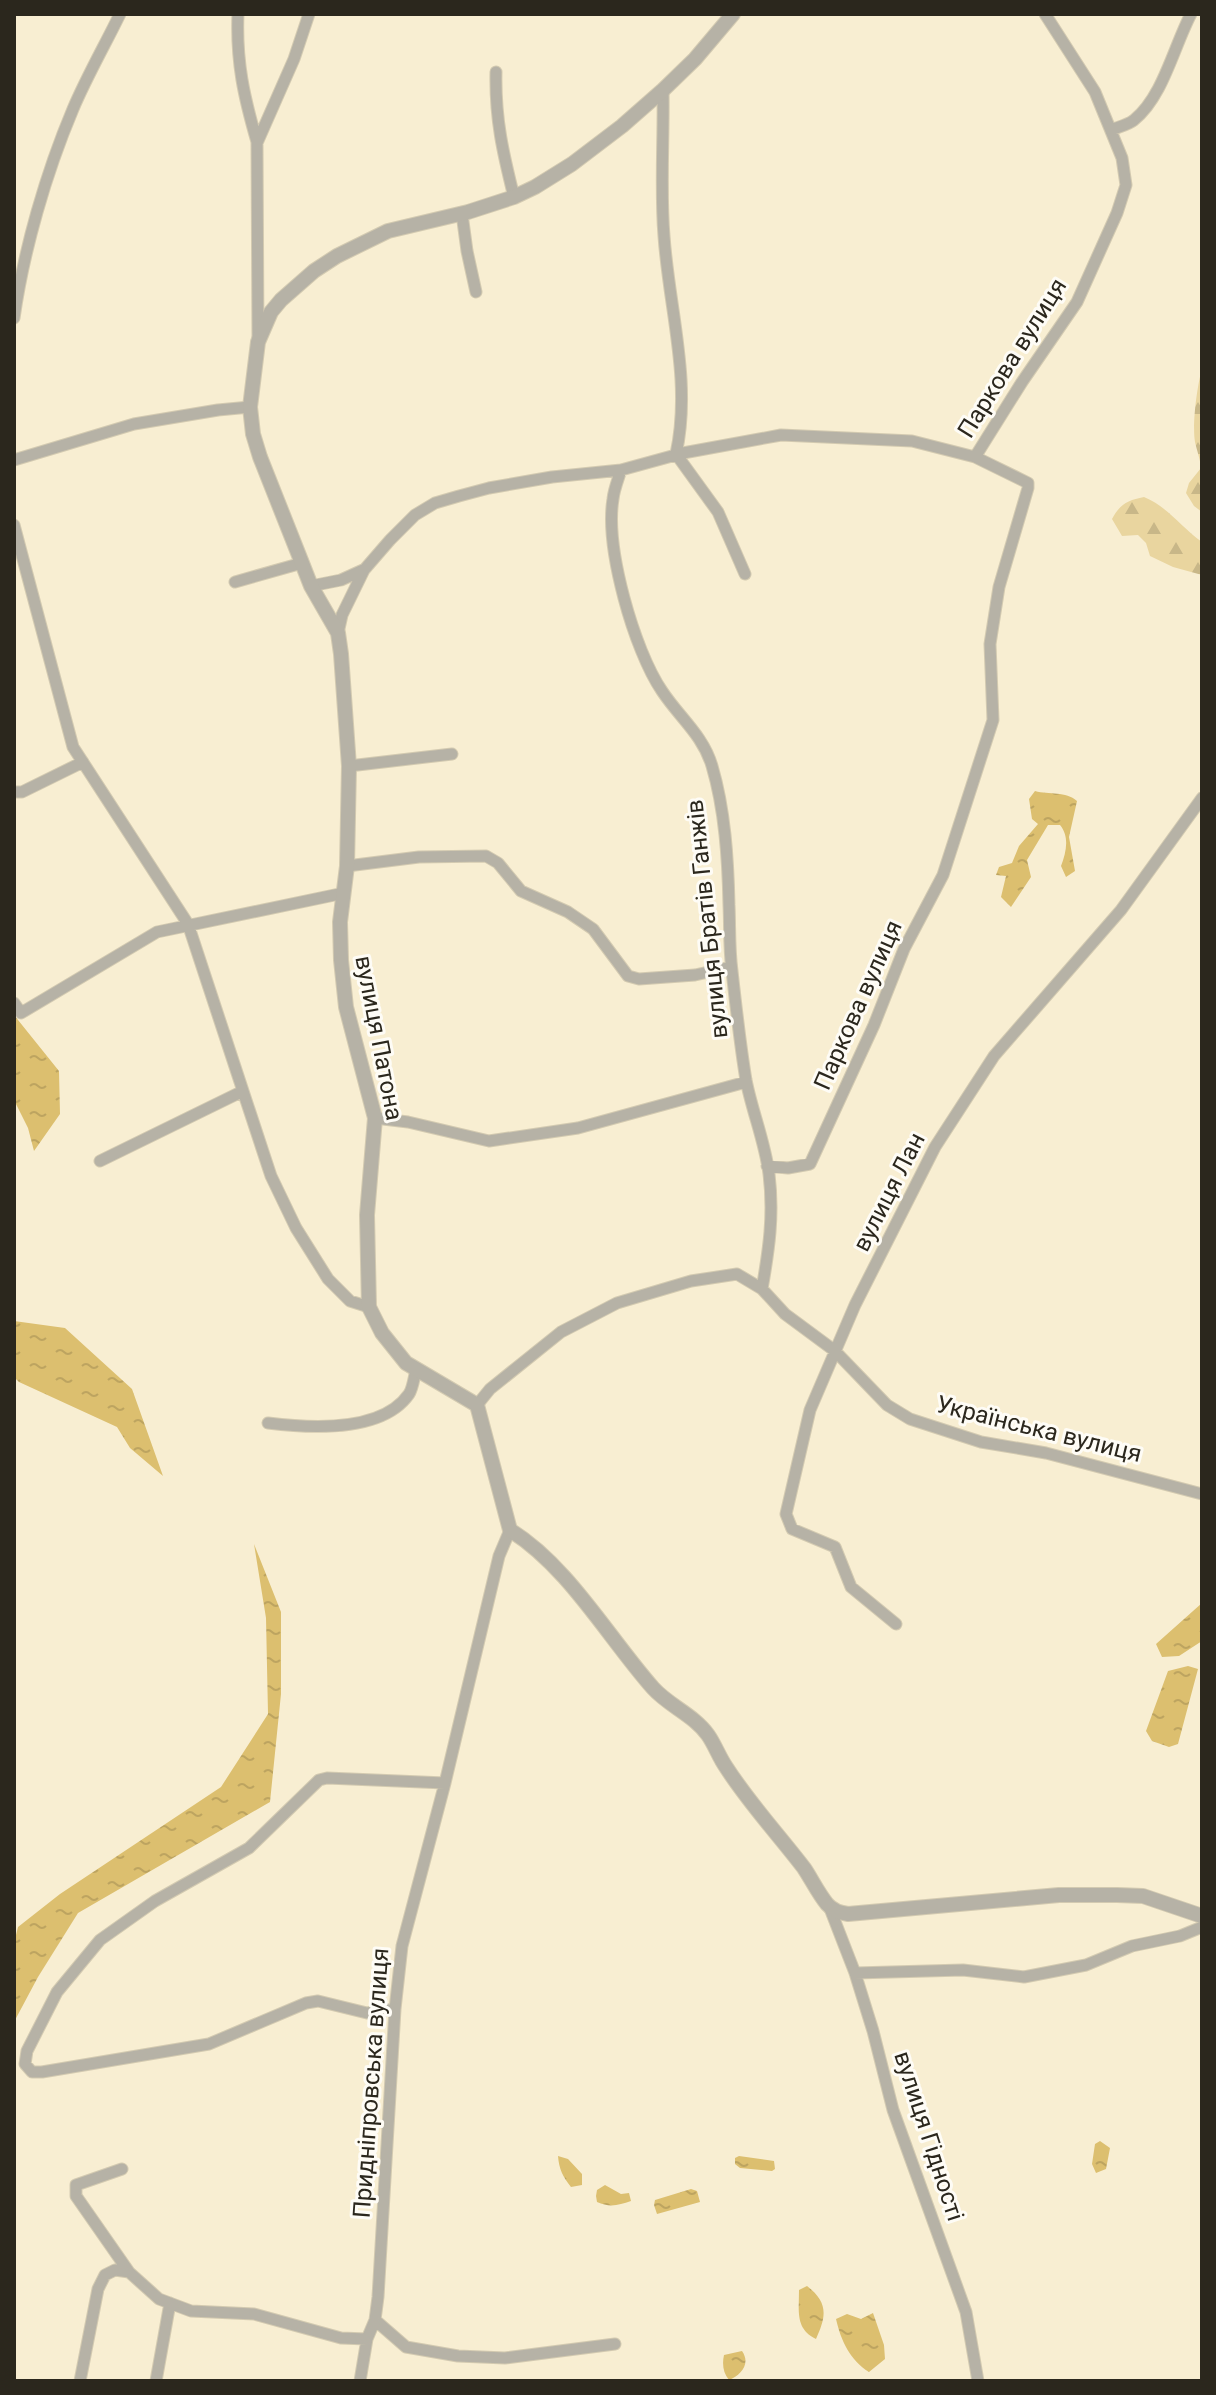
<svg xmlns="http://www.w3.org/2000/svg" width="1216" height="2395" viewBox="0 0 1216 2395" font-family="Roboto,sans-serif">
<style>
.forest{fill:url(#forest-firs)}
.water{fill:url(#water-ripples)}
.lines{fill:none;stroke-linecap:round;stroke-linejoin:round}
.minor-casing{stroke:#d3cab1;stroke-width:13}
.tertiary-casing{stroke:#d3cab1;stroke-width:16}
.minor{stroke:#b6b2a6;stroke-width:11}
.tertiary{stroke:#b6b2a6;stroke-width:14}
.labels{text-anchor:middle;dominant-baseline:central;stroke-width:6;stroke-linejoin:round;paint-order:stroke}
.street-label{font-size:24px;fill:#2b271d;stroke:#fefcf6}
</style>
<defs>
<pattern id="forest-firs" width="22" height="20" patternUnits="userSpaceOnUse" patternTransform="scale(2)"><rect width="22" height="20" fill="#e9d59f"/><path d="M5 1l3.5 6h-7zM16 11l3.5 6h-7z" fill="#c8b788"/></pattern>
<pattern id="water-ripples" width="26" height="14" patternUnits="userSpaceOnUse" patternTransform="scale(2)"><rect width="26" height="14" fill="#dcbf6f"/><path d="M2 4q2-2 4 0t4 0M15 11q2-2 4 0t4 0" fill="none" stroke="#bda460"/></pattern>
</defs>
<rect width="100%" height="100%" fill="#f8eed2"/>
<path class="forest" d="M 1202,369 L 1202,512 L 1194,506 L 1186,493 L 1189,483 L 1201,468 C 1200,458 1197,451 1195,442 C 1192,425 1197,386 1202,369 Z
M 1144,497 C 1168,507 1181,527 1202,542 L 1202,575 L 1173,567 L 1150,556 L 1146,543 L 1138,535 L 1122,536 L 1112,519 C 1120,504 1128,500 1144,497 Z"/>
<path class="water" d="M 1035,791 C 1049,795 1066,791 1077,801 L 1069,837 L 1075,871 L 1066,877 L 1061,866 C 1066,853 1070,837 1060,825 L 1048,825 L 1027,860 L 1031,877 L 1011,907 L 1001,897 L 1006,876 L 996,875 L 999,867 L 1012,863 L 1019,846 L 1038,824 L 1032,819 L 1029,799 Z
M 14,1015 L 59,1071 L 60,1114 L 34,1151 L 28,1128 L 14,1100 Z
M 14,1321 L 65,1328 L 132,1389 L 163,1476 L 130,1448 L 117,1427 L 19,1382 L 14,1377 Z
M 254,1544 L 281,1612 L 281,1694 L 270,1802 L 78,1913 L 38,1977 L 14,2022 L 14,1943 L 18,1927 L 60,1894 L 221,1787 L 268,1714 L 266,1618 Z
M 1202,1603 L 1202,1641 L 1179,1656 L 1162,1657 L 1156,1644 Z
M 1188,1666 L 1198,1669 L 1178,1744 L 1169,1747 L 1152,1741 L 1146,1731 L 1168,1671 Z
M 1100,2141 L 1110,2148 L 1106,2169 L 1096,2173 L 1092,2164 L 1095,2144 Z
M 558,2156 L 568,2159 L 582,2174 L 582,2185 L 571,2187 C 563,2177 559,2169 558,2156 Z
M 739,2156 L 774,2161 L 775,2169 L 772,2171 L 740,2168 L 735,2164 L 735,2158 Z
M 605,2185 L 621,2194 L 629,2193 L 631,2201 C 619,2205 610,2208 597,2202 L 596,2196 L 597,2190 Z
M 691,2189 L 697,2191 L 700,2202 L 657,2214 L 654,2205 L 655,2200 Z
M 807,2286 C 829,2303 826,2317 816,2339 C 795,2329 799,2311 799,2290 Z
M 873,2313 L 884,2345 L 885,2359 L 869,2372 C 850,2360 841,2341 836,2319 L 847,2314 L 861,2319 Z
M 742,2351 C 751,2364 741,2375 729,2380 C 723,2373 722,2364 724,2355 Z"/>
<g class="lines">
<defs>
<path id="minor" d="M 238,14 C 236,62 244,97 257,142
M 496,72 C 495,119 503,153 514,197
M 663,90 C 664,138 660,188 664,236 C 669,309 692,381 676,454
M 1111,130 C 1118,127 1128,125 1134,120 C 1163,97 1174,46 1191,14
M 462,214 L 467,251 L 476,292
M 14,318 C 24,249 46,173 73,109 C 87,76 105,45 120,14
M 258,339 L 257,143 L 294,59 L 309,14
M 676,454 L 718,512 L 745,574
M 14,460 L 134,424 L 218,410 L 250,407
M 621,470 C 618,480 614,489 613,499 C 605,548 634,650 662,691 C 679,717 703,735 712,766 C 725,810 728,859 729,905 C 730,927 729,949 732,971 C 736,1007 740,1044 746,1080 C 752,1111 765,1142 769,1174 C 774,1215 769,1249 762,1289
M 14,525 L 73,747 L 188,924 L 271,1176 L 296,1228 L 328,1279 L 350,1301 L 369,1307
M 235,582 L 302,563
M 311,586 L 341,580 L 363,570
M 338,633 L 342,615 L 364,570 L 390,540 L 415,515 L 435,503 L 459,496 L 489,488 L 552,477 L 621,470 L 683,453 L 781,435 L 912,441 L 975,457
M 349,766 L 452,754
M 14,792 L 22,792 L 83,762
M 347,866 L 419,857 L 486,856 L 498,863 L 521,891 L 568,912 L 593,929 L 628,976 L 639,979 L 695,975 L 731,967
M 14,1003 L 21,1013 L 157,932 L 344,893
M 375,1118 L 408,1122 L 489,1141 L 578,1128 L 746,1082
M 100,1161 L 243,1091
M 767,1166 L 788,1168 L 810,1164 L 874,1025 L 904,949 L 943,875 L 993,720 L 990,644 L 999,587 L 1028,488 L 1028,483 L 975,457 L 1022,382 L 1077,302 L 1117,213 L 1126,185 L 1122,158 L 1095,92 L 1045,14
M 477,1405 L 490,1389 L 561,1332 L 617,1303 L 691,1281 L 737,1274 L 762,1289 L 785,1314 L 835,1351 L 887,1405 L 910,1419 L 981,1442 L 1046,1453 L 1202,1494
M 268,1423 C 308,1428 382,1433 409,1394 C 413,1388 414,1377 416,1370
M 896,1624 L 851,1587 L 835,1547 L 792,1529 L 786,1514 L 810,1410 L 855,1305 L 935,1147 L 994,1056 L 1121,910 L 1202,798
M 829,1906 L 855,1973 L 873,2031 L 893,2110 L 966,2312 L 978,2381
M 855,1973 L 963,1970 L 1024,1977 L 1086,1965 L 1132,1946 L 1180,1936 L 1202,1927
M 395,2009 L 367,2013 L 318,2001 L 306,2003 L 209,2044 L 42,2072 L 32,2072 L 25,2064 L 27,2051 L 57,1992 L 100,1940 L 155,1901 L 249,1848 L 319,1780 L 327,1778 L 445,1783
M 122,2169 L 76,2185 L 76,2196 L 129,2272
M 375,2320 L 406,2347 L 458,2356 L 505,2358 L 615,2344
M 80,2381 L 98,2289 L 105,2275 L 115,2270 L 129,2272 L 159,2299 L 191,2311 L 254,2314 L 341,2338 L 367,2339
M 156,2381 L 170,2303
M 360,2381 L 367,2339 L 375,2320 L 378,2297 L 395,2009 L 402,1946 L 445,1783 L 499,1556 L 510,1530"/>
<path id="tertiary" d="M 733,14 L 695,59 L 663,90 L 622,126 L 572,164 L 535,187 L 514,197 L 468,212 L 388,231 L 337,256 L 314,271 L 281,300 L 271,312 L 258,342 L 250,407 L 253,434 L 260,457 L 302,563 L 311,586 L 338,633 L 341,654 L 349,766 L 347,866 L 340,922 L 341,960 L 346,1007 L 375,1118 L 367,1215 L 369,1307 L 382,1333 L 406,1363 L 477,1405 L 510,1530 C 568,1566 608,1637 653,1688 C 669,1706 694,1715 708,1735 C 715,1745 719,1757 726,1767 C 749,1803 778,1834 804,1868 C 812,1880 818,1893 827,1904 C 833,1911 840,1913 848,1914 L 1059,1895 L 1117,1895 L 1143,1896 L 1202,1916"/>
</defs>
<use href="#minor" class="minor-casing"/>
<use href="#tertiary" class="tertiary-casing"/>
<use href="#minor" class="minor"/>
<use href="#tertiary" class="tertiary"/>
</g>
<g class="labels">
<g class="street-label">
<text transform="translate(1012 358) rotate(-58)">Паркова вулиця</text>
<text transform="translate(707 919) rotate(-96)">вулиця Братів Ганжів</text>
<text transform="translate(858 1005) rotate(-66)">Паркова вулиця</text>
<text transform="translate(379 1038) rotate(79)">вулиця Патона</text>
<text transform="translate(889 1192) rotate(-63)">вулиця Лан</text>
<text transform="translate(1039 1429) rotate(14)">Українська вулиця</text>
<text transform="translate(371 2083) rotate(-86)">Придніпровська вулиця</text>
<text transform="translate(929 2136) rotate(72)">вулиця Гідності</text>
</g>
</g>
<rect width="1216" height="2395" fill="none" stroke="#2b271d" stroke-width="32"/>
</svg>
